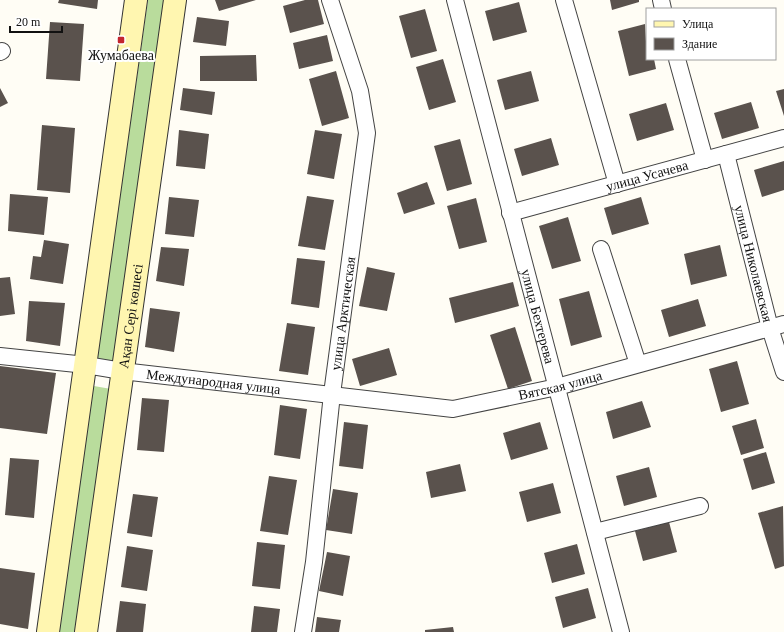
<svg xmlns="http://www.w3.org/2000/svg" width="784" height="632" viewBox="0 0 784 632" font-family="'Times New Roman',serif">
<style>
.forest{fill:#b9dc9c}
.building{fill:#5a524d}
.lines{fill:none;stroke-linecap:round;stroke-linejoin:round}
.street-casing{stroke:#444;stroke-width:18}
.secondary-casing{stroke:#333;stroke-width:24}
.street{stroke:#fff;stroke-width:16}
.secondary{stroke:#fff6b0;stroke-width:22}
.poi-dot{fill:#c4262e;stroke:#fff;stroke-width:1.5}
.labels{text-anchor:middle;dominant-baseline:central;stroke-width:4;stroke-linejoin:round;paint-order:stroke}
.poi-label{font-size:14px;fill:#111;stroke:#fff}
.street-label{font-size:14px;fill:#111;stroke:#fff}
</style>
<rect width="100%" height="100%" fill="#fffdf5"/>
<path class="forest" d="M 148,0 L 168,0 L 116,362 L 97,359 Z
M 94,386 L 111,389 L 83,632 L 57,632 L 88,392 Z"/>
<path class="building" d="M 59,0 L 98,0 L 97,9 L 58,3 Z
M 215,0 L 256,0 L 219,11 Z
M 305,0 L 318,0 L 324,24 L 290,33 L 283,6 Z
M 610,0 L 639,0 L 639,2 L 612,10 Z
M 519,2 L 527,32 L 493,41 L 485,11 Z
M 425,9 L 437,51 L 411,58 L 399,16 Z
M 197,17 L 229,21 L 226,46 L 193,42 Z
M 50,22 L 84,24 L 80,81 L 46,79 Z
M 645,24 L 647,59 L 654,59 L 656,69 L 629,76 L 618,31 Z
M 327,35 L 333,61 L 299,69 L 293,43 Z
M 256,55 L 257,81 L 200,81 L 200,56 Z
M 443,59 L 456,102 L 429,110 L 416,67 Z
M 336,71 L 349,118 L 322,126 L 309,79 Z
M 531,71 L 539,101 L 505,110 L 497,80 Z
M 0,88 L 8,103 L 0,107 Z
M 183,88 L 215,92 L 212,115 L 180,110 Z
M 784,89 L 784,116 L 776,91 Z
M 751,102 L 759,128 L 722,139 L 714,113 Z
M 666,103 L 674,130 L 637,141 L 629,114 Z
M 42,125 L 75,128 L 70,193 L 37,190 Z
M 179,130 L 209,134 L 205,169 L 176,166 Z
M 315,130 L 342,134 L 334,179 L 307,174 Z
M 551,138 L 559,165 L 522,176 L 514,149 Z
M 460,139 L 472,184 L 447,191 L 434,146 Z
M 784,161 L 784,190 L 762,197 L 754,170 Z
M 427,182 L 435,204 L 404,214 L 397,193 Z
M 10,194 L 48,197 L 44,235 L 8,231 Z
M 307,196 L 334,200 L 325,250 L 298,246 Z
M 169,197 L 199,200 L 194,237 L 165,234 Z
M 641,197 L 649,224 L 612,235 L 604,208 Z
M 476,198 L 487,242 L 459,249 L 447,206 Z
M 568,217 L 581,261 L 552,269 L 539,226 Z
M 44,240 L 69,244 L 63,284 L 30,279 L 33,256 L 41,257 Z
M 720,245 L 727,276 L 691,285 L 684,254 Z
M 161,247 L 189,249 L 184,286 L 156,281 Z
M 297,258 L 325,261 L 319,308 L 291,304 Z
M 367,267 L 395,273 L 387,311 L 359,306 Z
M 10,277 L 15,314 L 0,316 L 0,278 Z
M 513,282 L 519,306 L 455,323 L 449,298 Z
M 589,291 L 602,337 L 571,346 L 559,299 Z
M 698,299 L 706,326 L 669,337 L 661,310 Z
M 29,301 L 65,303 L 60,346 L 26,341 Z
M 150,308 L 180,312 L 174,352 L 145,347 Z
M 287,323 L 315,327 L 308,375 L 279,371 Z
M 515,327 L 532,381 L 508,389 L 490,335 Z
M 389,348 L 397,375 L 360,386 L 352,359 Z
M 737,361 L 749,404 L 721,412 L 709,369 Z
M 0,366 L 56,373 L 47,434 L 0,428 Z
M 142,398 L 169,400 L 164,452 L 137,450 Z
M 642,401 L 651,427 L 613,439 L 606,412 Z
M 280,405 L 307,409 L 300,459 L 274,455 Z
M 756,419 L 764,448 L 741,455 L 732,426 Z
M 344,422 L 368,425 L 363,469 L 339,466 Z
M 540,422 L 548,449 L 511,460 L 503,433 Z
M 766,452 L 775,483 L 752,490 L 743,459 Z
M 10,458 L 39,460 L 34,518 L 5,515 Z
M 460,464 L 466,491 L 431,498 L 426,472 Z
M 649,467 L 657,497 L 624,506 L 616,476 Z
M 269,476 L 297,480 L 288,535 L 260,531 Z
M 553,483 L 561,513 L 527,522 L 519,492 Z
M 333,489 L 358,493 L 352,534 L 326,530 Z
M 133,494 L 158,497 L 152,537 L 127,533 Z
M 783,506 L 784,566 L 775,569 L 758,513 Z
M 669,522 L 677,552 L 643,561 L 635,531 Z
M 257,542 L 285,545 L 280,589 L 252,586 Z
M 577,544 L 585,574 L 552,583 L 544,553 Z
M 127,546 L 153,550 L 147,591 L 121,587 Z
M 327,552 L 350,556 L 343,596 L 319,591 Z
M 0,568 L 35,573 L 28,629 L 0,624 Z
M 588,588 L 596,618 L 563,628 L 555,597 Z
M 120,601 L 146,604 L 143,632 L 116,632 Z
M 254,606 L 280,609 L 277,632 L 251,632 Z
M 317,617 L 341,620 L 339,632 L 315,632 Z
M 453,627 L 454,632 L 425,632 L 425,630 Z"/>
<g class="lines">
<defs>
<g id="street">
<path id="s1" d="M 455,0 L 621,632"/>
<path d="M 564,0 L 617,184"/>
<path d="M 661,0 L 663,9"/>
<path d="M 0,52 L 2,51"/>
<path d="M 677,59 L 705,160"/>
<path id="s2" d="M 726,154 L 770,328 L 784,372"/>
<path id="s3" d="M 510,213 L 784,138"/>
<path d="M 601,249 L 638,364"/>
<path id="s4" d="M 0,356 L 86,365 L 122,371 L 453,409 L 557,387 L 784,324"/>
<path d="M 595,532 L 700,506"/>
<path id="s5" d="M 303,632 L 314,562 L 332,394 L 367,133 L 360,91 L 330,0"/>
</g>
<g id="secondary">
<path d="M 48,632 L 136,0"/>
<path id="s6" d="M 86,632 L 175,0"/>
</g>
</defs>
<use href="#street" class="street-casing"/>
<use href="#secondary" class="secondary-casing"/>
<use href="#street" class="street"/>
<use href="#secondary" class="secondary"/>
</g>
<rect class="poi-dot" x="117" y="36" width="8" height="8" rx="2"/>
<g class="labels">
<g class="poi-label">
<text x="121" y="55">Жумабаева</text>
</g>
<g class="street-label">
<text stroke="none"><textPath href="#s3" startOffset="142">улица Усачева</textPath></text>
<text stroke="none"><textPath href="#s2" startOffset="113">улица Николаевская</textPath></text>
<text stroke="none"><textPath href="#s5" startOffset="321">улица Арктическая</textPath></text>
<text stroke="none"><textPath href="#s6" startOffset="319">Ақан Сері көшесі</textPath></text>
<text stroke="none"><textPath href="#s1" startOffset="327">улица Бехтерева</textPath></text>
<text stroke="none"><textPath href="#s4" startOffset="215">Международная улица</textPath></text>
<text stroke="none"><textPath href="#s4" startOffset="566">Вятская улица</textPath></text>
</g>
</g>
<rect x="646" y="8" width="130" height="52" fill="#ffffff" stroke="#a0a0a0"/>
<rect x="654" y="21" width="20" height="6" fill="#fff6b0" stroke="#a0a0a0"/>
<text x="682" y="28" font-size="12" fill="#111111">Улица</text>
<rect x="654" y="38" width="20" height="12" fill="#5a524d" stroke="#a0a0a0"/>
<text x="682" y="48" font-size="12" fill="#111111">Здание</text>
<path d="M10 26v6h52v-6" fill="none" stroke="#111111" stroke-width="2"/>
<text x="16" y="26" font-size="12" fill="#111111" stroke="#ffffff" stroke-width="3" paint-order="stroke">20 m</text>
</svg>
